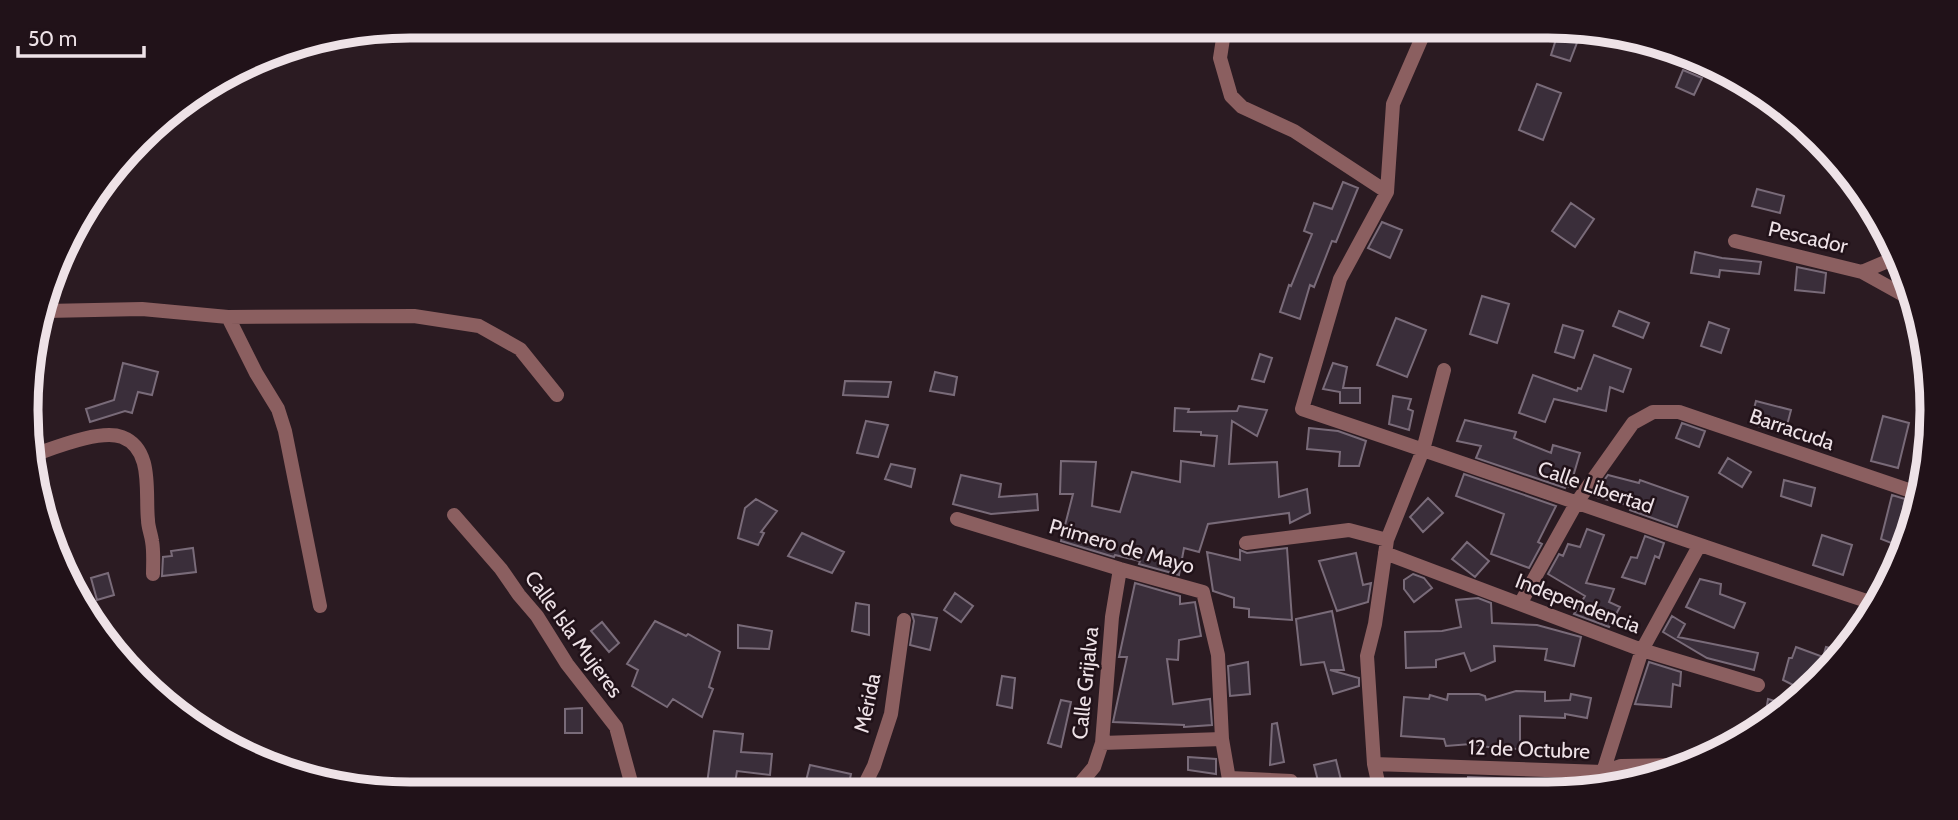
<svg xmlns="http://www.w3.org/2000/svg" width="1958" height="820" viewBox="0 0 1958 820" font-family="Cabin,sans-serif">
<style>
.building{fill:#3a2e3a;stroke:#796b79;stroke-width:2}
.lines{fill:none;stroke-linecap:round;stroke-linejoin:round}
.minor{stroke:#8b5f60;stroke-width:14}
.labels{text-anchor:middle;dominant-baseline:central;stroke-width:5;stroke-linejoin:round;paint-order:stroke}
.street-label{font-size:21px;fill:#eee2e7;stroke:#211219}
.rim{fill:none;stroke:#eee2e7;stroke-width:9}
</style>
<rect width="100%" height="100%" fill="#2b1b22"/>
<path class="building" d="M 1558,33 L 1578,40 L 1570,61 L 1551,55 Z
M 1683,70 L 1702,78 L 1694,95 L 1676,87 Z
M 1537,84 L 1561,93 L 1543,140 L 1519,130 Z
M 1343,182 L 1358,188 L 1336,242 L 1332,241 L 1314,287 L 1310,285 L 1300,319 L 1280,312 L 1289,285 L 1291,286 L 1312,234 L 1304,231 L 1314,203 L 1332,209 Z
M 1757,189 L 1784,196 L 1780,213 L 1752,206 Z
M 1571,203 L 1594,219 L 1575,247 L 1552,231 Z
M 1382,222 L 1402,230 L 1390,258 L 1368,248 Z
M 1695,252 L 1722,258 L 1761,262 L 1759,274 L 1720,270 L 1719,277 L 1691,273 Z
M 1797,267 L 1826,273 L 1824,293 L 1795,290 Z
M 1482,296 L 1509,304 L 1497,343 L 1470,334 Z
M 1619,311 L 1649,323 L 1643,338 L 1613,326 Z
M 1396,318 L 1426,330 L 1407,377 L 1377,365 Z
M 1709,322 L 1729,329 L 1721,353 L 1701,346 Z
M 1563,325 L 1583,331 L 1574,358 L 1555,352 Z
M 1260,354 L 1272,358 L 1264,382 L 1252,379 Z
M 1594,355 L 1631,369 L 1623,392 L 1610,387 L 1606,411 L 1554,399 L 1545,422 L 1519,413 L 1533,375 L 1577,391 L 1578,388 L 1581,389 Z
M 123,363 L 158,372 L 152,395 L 138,392 L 132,413 L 125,411 L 90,422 L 86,409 L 114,400 Z
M 1333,363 L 1347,367 L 1343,388 L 1360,388 L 1360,403 L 1340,403 L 1340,392 L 1323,389 Z
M 935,372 L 957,377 L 954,395 L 930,391 Z
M 845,381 L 891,382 L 888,397 L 843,395 Z
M 1393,396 L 1411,399 L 1408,409 L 1413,411 L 1409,430 L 1389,424 Z
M 1756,401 L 1791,410 L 1785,433 L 1750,424 Z
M 1239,406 L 1267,410 L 1257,436 L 1232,421 L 1229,464 L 1277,462 L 1279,497 L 1307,489 L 1310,513 L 1290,523 L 1289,513 L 1208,524 L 1199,552 L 1184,548 L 1179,575 L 1139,564 L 1140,561 L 1115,555 L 1114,557 L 1061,541 L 1073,494 L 1060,494 L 1061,461 L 1096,462 L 1092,506 L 1120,512 L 1132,472 L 1180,482 L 1181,461 L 1214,466 L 1217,436 L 1201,435 L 1201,432 L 1174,431 L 1175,408 L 1189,409 L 1188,412 L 1237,411 Z
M 1883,416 L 1909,423 L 1898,468 L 1871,461 Z
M 1465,420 L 1516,432 L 1514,438 L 1551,453 L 1553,445 L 1580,453 L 1570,487 L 1566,486 L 1565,488 L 1476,458 L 1481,446 L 1457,441 Z
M 866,421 L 888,425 L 878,457 L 857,453 Z
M 1682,423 L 1705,431 L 1699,447 L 1676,438 Z
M 1309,428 L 1338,431 L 1366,441 L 1359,466 L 1339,466 L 1340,452 L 1307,449 Z
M 1728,458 L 1751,472 L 1742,487 L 1719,473 Z
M 891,464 L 915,469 L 911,487 L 885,479 Z
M 1464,474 L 1556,506 L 1538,542 L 1542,544 L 1529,568 L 1491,554 L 1504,514 L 1456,496 Z
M 961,475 L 1001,484 L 999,497 L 1037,494 L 1038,510 L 991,514 L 953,504 Z
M 1608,475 L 1639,483 L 1640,480 L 1688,497 L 1677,527 L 1630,510 L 1631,506 L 1597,497 L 1600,486 Z
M 1784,480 L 1815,488 L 1811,506 L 1781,496 Z
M 1892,495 L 1905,499 L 1900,522 L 1913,525 L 1904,548 L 1881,539 Z
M 1428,498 L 1443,513 L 1423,532 L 1410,517 Z
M 756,499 L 777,511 L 761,532 L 764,533 L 758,545 L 738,538 L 745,508 Z
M 1587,529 L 1604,535 L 1586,583 L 1614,589 L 1609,602 L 1620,607 L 1609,627 L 1574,614 L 1585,596 L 1548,574 L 1559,554 L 1563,556 L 1568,544 L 1580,547 Z
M 802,533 L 844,552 L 832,573 L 788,556 Z
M 1822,535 L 1852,545 L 1843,575 L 1813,565 Z
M 1645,536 L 1664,543 L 1659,558 L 1655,556 L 1645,584 L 1622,577 L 1631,557 L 1637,558 Z
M 1467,542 L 1489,561 L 1475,577 L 1452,559 Z
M 193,548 L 196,572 L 162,576 L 163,557 L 172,556 L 171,551 Z
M 1287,548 L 1292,620 L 1249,617 L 1249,609 L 1234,607 L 1234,598 L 1213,591 L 1207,552 L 1240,560 L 1240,550 L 1247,553 Z
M 1356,553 L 1363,585 L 1371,583 L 1368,602 L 1337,611 L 1319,561 Z
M 108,573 L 114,595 L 97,600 L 91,578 Z
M 1413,574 L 1424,578 L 1432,588 L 1414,602 L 1404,589 L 1404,580 Z
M 1700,579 L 1721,584 L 1720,594 L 1745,603 L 1734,628 L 1686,607 Z
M 1135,583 L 1180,596 L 1180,604 L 1195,602 L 1201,636 L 1179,640 L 1178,660 L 1167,659 L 1173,704 L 1210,699 L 1212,725 L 1184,727 L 1184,725 L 1113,722 L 1127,657 L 1119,657 Z
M 955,593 L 973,606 L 961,622 L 944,610 Z
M 1478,598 L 1491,603 L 1492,623 L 1537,625 L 1581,637 L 1574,666 L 1545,660 L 1547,649 L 1494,646 L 1495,661 L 1471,671 L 1464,653 L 1436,660 L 1436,667 L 1406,668 L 1405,632 L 1442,631 L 1461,627 L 1456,600 Z
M 856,603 L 869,605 L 869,635 L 852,631 Z
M 1332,611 L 1344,670 L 1330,670 L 1359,678 L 1359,686 L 1333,694 L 1324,662 L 1301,665 L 1296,619 Z
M 912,614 L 937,618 L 930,650 L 910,645 L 914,621 Z
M 1672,616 L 1685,624 L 1678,637 L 1758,653 L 1754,670 L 1707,658 L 1663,632 Z
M 655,621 L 686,636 L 688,634 L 720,652 L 709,687 L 713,689 L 702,717 L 673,699 L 667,707 L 632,686 L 638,670 L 627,664 Z
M 602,622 L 619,643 L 609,652 L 591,631 Z
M 738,625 L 772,631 L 769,649 L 738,648 Z
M 1796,647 L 1823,657 L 1826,647 L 1843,651 L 1817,680 L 1818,678 L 1805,675 L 1801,689 L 1783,680 L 1789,658 L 1792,658 Z
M 1248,662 L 1250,694 L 1230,696 L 1228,666 Z
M 1649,662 L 1681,672 L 1680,686 L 1673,684 L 1671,707 L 1635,704 Z
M 1002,676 L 1015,678 L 1012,708 L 997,705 Z
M 1516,691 L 1545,692 L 1545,701 L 1570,700 L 1571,694 L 1591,698 L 1587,718 L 1565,714 L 1565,718 L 1520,716 L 1520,749 L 1494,748 L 1471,744 L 1446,746 L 1444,739 L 1401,736 L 1404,697 L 1429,699 L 1430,695 L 1447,700 L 1448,694 L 1479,694 L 1485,696 L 1486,700 Z
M 1768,699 L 1782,703 L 1781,712 L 1764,723 Z
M 1061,700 L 1071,702 L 1061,747 L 1048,743 Z
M 582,708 L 582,733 L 565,733 L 565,709 Z
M 1277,723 L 1284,762 L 1270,765 L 1272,724 Z
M 714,731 L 743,734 L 741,752 L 772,754 L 770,775 L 737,771 L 734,790 L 707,784 Z
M 1188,757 L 1216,759 L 1216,774 L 1188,770 Z
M 1336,760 L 1342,784 L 1320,789 L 1314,765 Z
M 810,765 L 851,774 L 847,793 L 803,793 Z
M 1468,777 L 1526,779 L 1526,791 L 1468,791 Z"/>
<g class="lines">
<path class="minor" d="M 1225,26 L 1220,58 L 1231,96 L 1242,107 L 1294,131 L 1387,192
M 1427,26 L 1393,104 L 1387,192 L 1340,279 L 1302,409 C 1494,473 1684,541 1876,604
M 1735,241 L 1862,272 L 1907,297
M 1862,272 L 1897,257
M 46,311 L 142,309 L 228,317 L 414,316 L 479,326 L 520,349 L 557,395
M 228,317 L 256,373 L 278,409 L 285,431 L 320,606
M 33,455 C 54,448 100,429 122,437 C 154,449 145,494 148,520 C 148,527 151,534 152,541 C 154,552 153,563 153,574
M 454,515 L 501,569 L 519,595 L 537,616 L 567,664 L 616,727 L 634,793
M 957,519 L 1120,569 L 1203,592 L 1218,655 L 1222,739 L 1231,791
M 1246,543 L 1349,530 L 1387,540
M 1385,553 L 1642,650 L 1758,685
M 1520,604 L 1577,502 L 1633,423 L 1653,412 L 1679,412 L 1917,493
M 1102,743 L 1222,739
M 1374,764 L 1603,772 L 1621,766 L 1681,765
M 1575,772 L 1577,790
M 1603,772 L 1642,650 L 1699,546
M 1230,778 L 1291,781 L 1292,791
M 1380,791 L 1374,764 L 1367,656 L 1375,624 L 1387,540 L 1423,450 L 1444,370
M 861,792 L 874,766 L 891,714 L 904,620
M 1073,792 L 1094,767 L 1102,743 L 1112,617 L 1120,569"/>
</g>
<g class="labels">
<g class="street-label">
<text transform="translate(1808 237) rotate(13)">Pescador</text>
<text transform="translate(1792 429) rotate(19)">Barracuda</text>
<text transform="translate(1596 487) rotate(19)">Calle Libertad</text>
<text transform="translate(1122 546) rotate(16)">Primero de Mayo</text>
<text transform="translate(1578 603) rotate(21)">Independencia</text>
<text transform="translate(574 634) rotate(54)">Calle Isla Mujeres</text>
<text transform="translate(1085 683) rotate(-84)">Calle Grijalva</text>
<text transform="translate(867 703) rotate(-78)">Mérida</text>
<text transform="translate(1529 749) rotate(2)">12 de Octubre</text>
</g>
</g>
<path d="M0 0H1958V820H0ZM410 38H1548A372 372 0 0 1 1920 410V410A372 372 0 0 1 1548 782H410A372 372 0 0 1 38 410V410A372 372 0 0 1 410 38Z" fill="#211219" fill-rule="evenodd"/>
<path class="rim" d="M410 38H1548A372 372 0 0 1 1920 410V410A372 372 0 0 1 1548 782H410A372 372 0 0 1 38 410V410A372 372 0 0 1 410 38Z"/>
<path d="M18 46v10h126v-10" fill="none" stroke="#eee2e7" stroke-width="3.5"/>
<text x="28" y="46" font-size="21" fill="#eee2e7" stroke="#211219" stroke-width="5" paint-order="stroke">50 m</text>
</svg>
